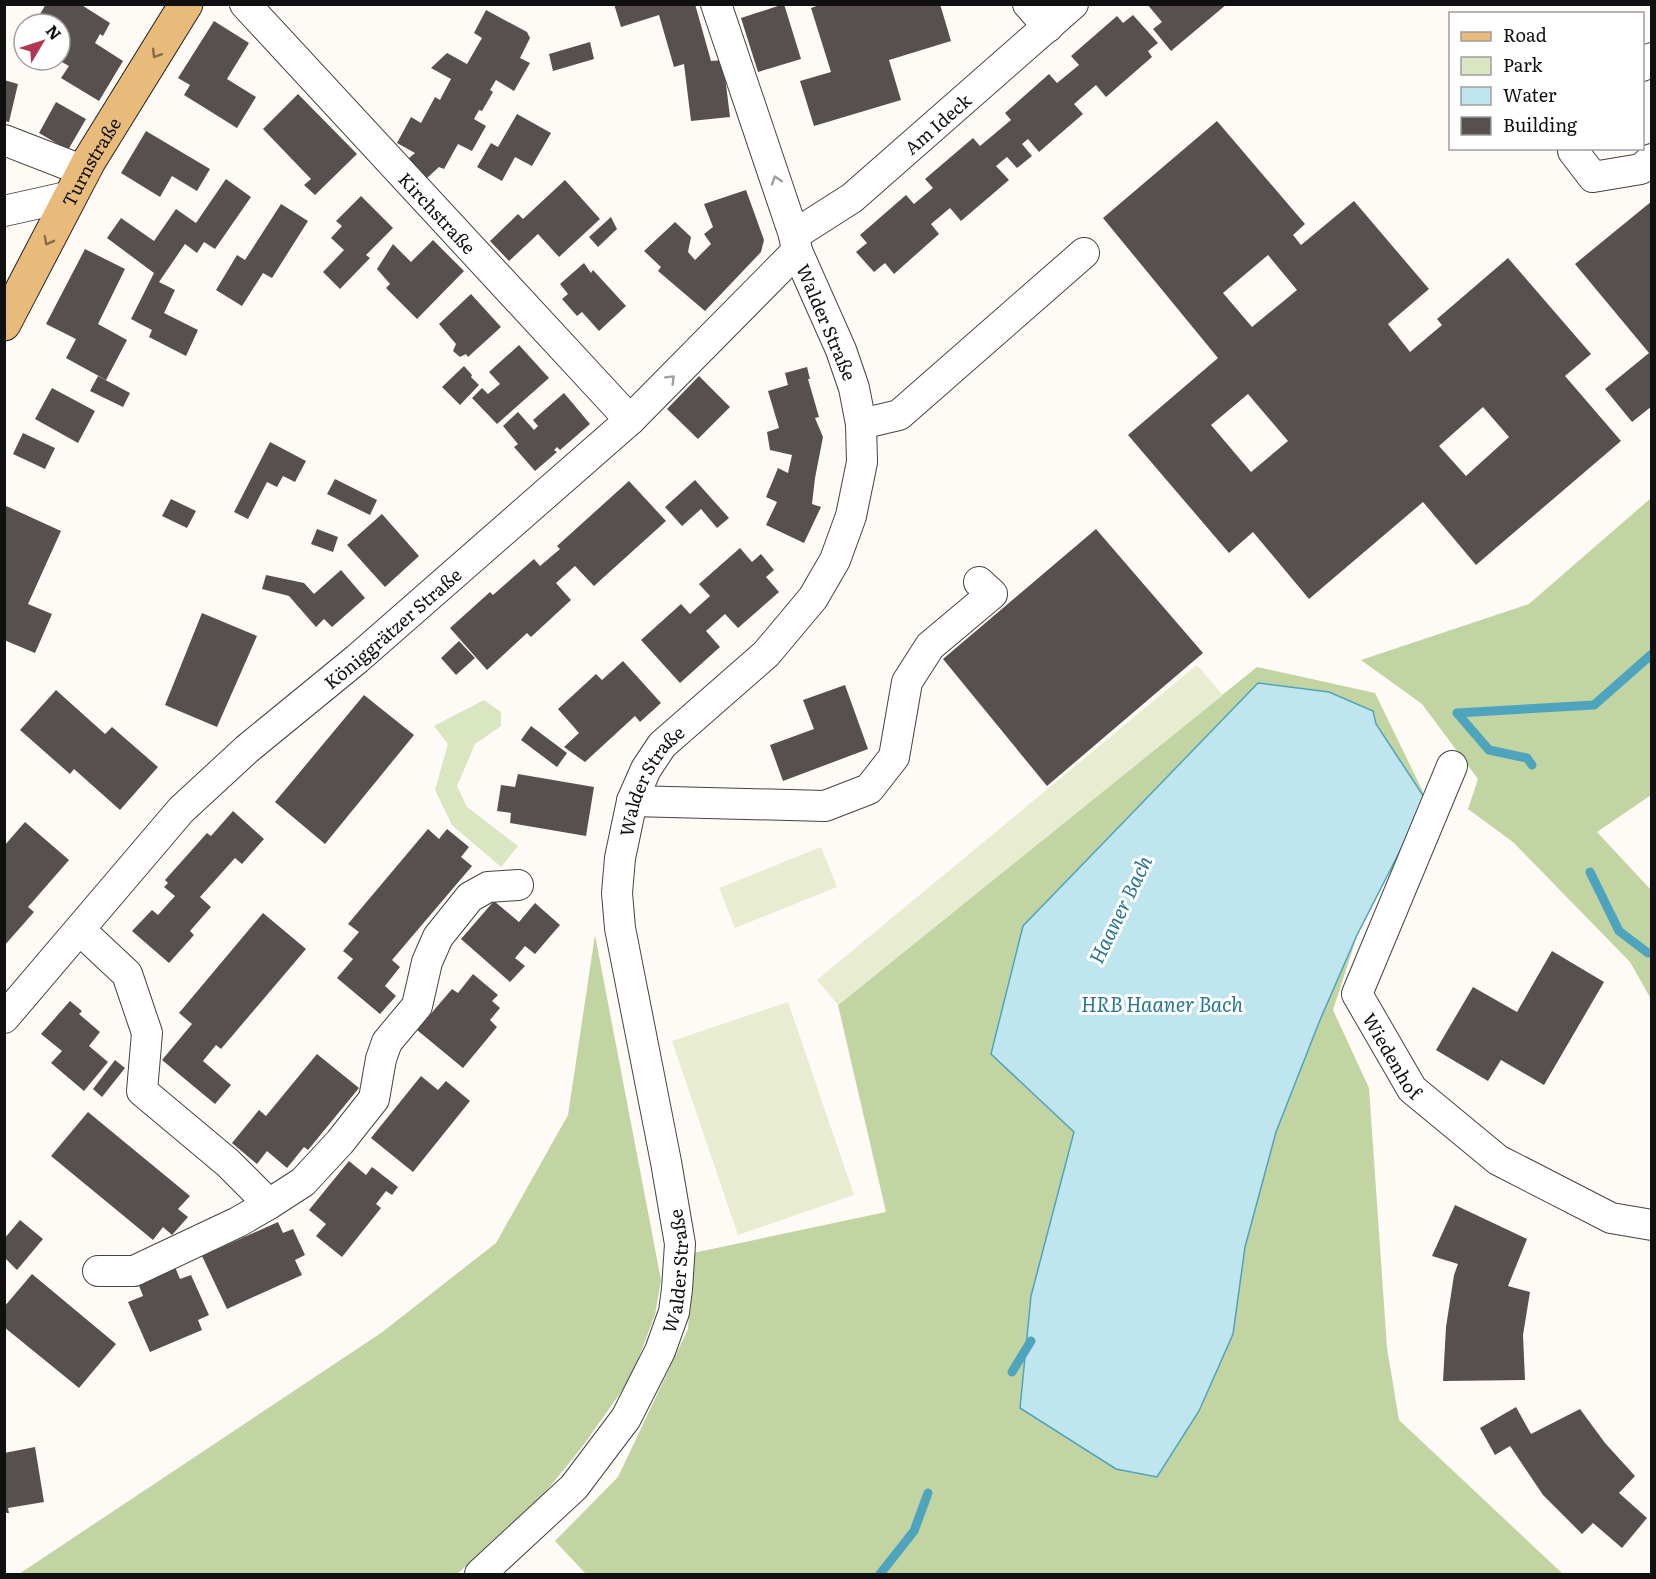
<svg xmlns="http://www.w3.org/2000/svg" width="1656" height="1579" viewBox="0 0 1656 1579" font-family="Literata,serif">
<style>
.green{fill:#dae5c1}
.forest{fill:#c1d4a2}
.pitch{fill:#e8edd2}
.water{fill:#bfe5ef;stroke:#4fa4bd;stroke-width:1.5}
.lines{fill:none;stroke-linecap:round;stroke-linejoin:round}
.stream{stroke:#4fa4bd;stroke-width:9}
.building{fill:#58504e;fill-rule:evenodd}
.minor-casing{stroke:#434343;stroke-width:32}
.major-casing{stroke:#212121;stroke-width:35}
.minor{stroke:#fff;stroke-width:30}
.major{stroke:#e8bb7a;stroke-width:33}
.oneway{stroke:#876e4a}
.oneway2{stroke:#9f9f9f}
.labels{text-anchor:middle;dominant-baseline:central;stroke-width:6;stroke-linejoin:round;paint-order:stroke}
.street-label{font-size:18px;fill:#101010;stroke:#fff}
.water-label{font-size:20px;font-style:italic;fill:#287694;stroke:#fff}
</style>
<rect width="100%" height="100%" fill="#fefaf5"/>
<path class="green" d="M 484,700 L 501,712 L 501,726 L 475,744 L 457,786 L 467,807 L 518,846 L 501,867 L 452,825 L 435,790 L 448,744 L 434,726 Z"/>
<path class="forest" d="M 1651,498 L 1651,795 L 1597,832 L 1651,890 L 1651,999 L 1630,962 L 1513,842 L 1468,809 L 1478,779 L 1422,704 L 1361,660 L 1529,604 Z
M 1257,667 L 1375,693 L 1427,800 L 1357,936 L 1333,1010 L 1369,1088 L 1387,1348 L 1399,1420 L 1563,1574 L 586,1574 L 555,1541 L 618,1477 L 688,1329 L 693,1253 L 886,1212 L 838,1005 Z
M 595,935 L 661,1280 L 655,1315 L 631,1378 L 582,1447 L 536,1504 L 457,1574 L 19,1574 L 381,1333 L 496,1243 L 568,1115 Z"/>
<path class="pitch" d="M 1197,665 L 1223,695 L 838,1005 L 817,980 Z
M 821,847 L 837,887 L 735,928 L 719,888 Z
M 788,1002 L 854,1195 L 738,1235 L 672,1041 Z"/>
<path class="water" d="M 1258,683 L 1329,692 L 1373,711 L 1376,724 L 1426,800 L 1357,935 L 1320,1020 L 1276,1132 L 1245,1247 L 1233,1334 L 1199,1411 L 1157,1477 L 1116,1469 L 1020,1408 L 1031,1296 L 1074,1132 L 991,1054 L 1023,926 Z"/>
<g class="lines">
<path class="stream" d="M 1457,713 L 1594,705 L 1652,654
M 1457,713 L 1489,750 L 1527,758 L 1532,765
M 1590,872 L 1619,931 L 1648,953
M 1012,1372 L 1031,1341
M 880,1574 L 914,1531 L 928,1493"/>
</g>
<path class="building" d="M 46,4 L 80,4 L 110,23 L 103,36 L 100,34 L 95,43 L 123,61 L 99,101 L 61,78 L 69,66 L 60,61 L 60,51 L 63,47 L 60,45 L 60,24 L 34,24 Z
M 614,4 L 695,4 L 711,61 L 723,60 L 730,117 L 691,121 L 684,64 L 674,67 L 659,15 L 621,27 Z
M 784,4 L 801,59 L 758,72 L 741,18 Z
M 822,4 L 940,4 L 951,41 L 889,60 L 901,100 L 814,126 L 800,81 L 831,72 L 811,8 Z
M 1147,4 L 1227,4 L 1171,51 L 1153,29 L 1162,22 Z
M 486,10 L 527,32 L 530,38 L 520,58 L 530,63 L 514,91 L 496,80 L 490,90 L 493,92 L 482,111 L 479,110 L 474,119 L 486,126 L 472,151 L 458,144 L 444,169 L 439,167 L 427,178 L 408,159 L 415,153 L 397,143 L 411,117 L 421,123 L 435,97 L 440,100 L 451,79 L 431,68 L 447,53 L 467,64 L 482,38 L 474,33 Z
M 1133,15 L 1158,43 L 1148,51 L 1152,57 L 1106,97 L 1096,85 L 1074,104 L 1083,114 L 1039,152 L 1028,139 L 1022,144 L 1032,156 L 1017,168 L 1007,157 L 996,166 L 1009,180 L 961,221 L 950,208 L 931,224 L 939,234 L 894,274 L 885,263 L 874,272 L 856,252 L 867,243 L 860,235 L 906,195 L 914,204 L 933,188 L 925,179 L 973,138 L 980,146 L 1011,120 L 1005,113 L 1049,74 L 1057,83 L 1079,65 L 1071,56 L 1117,16 L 1123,23 Z
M 214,21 L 249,43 L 227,79 L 256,97 L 237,128 L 184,95 L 190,85 L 178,78 Z
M 590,42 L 594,59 L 553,71 L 549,54 Z
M 4,80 L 18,84 L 9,122 L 4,121 Z
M 298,94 L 357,154 L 315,195 L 304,185 L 311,179 L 263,129 Z
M 56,102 L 86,119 L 68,150 L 39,133 Z
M 517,114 L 551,133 L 532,166 L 515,157 L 502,181 L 477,167 L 491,143 L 498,147 Z
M 1217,121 L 1305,224 L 1293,235 L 1301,245 L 1354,201 L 1429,289 L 1388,324 L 1410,352 L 1442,325 L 1437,319 L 1508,258 L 1591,354 L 1565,376 L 1621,441 L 1476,565 L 1423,502 L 1309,599 L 1253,532 L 1229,553 L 1128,435 L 1218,358 L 1103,218 ZM 1268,255 L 1297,290 L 1252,327 L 1223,293 ZM 1248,394 L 1288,441 L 1251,472 L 1211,425 ZM 1483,407 L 1509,437 L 1466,476 L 1439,446 Z
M 146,131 L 210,169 L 197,191 L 172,176 L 160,197 L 121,173 Z
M 226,179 L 251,197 L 215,249 L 204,242 L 197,253 L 185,244 L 159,282 L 175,290 L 164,313 L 198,330 L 186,356 L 149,337 L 152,330 L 131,319 L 154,273 L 107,238 L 121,218 L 154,241 L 176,209 L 196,223 Z
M 565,180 L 600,219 L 559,257 L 538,234 L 509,261 L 490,241 L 518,214 L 523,219 Z
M 746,190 L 764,240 L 761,252 L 705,311 L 658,271 L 661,267 L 644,251 L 675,222 L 691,237 L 688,252 L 695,260 L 711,244 L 704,234 L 713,227 L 704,204 Z
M 361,196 L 393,228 L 366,255 L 370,258 L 340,289 L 323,272 L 344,250 L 331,238 L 342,226 L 336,221 Z
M 1652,201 L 1652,406 L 1632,422 L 1605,389 L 1649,353 L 1575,264 Z
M 281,204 L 308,221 L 272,278 L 263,273 L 242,306 L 216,290 L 237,255 L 245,260 Z
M 611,217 L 617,229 L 598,247 L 589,237 Z
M 433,240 L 464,271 L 417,319 L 386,288 L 390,284 L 377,269 L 393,244 L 411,262 Z
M 85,249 L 125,269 L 98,324 L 127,340 L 106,380 L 66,358 L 76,339 L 46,324 Z
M 584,263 L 591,273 L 593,270 L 626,306 L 599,331 L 582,312 L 577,316 L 562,299 L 568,294 L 560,284 Z
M 471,294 L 501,327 L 468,357 L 466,354 L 460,357 L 453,351 L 456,344 L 439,324 Z
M 519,345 L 549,378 L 497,424 L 472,398 L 482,388 L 488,394 L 500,384 L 489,372 Z
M 464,366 L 472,375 L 471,377 L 479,385 L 460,405 L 442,387 Z
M 807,367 L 810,379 L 808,379 L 819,417 L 815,418 L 823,437 L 815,478 L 812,504 L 821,507 L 804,543 L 766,525 L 777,502 L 766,497 L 778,468 L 788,473 L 792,455 L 770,450 L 767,432 L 779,428 L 768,391 L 788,385 L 785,373 Z
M 98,376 L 130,393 L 123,407 L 90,391 Z
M 699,376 L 730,407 L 698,439 L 667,409 Z
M 52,388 L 95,411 L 78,443 L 35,419 Z
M 564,393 L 590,424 L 560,450 L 557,447 L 554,450 L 557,452 L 535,471 L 514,447 L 518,444 L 503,426 L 518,412 L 534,430 L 538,426 L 533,420 Z
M 23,433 L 55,448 L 45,469 L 13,454 Z
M 270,442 L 306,461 L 295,482 L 283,476 L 277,487 L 267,482 L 248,519 L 234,512 Z
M 335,479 L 377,500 L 370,515 L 327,494 Z
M 695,480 L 729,518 L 717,528 L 701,509 L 682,526 L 665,507 Z
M 629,481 L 666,521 L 594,586 L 575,566 L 556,583 L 571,600 L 531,637 L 527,633 L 487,670 L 450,628 L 490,592 L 493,595 L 534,559 L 540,566 L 560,549 L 557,546 Z
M 171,499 L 196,511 L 187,528 L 162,516 Z
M 4,505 L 61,531 L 28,604 L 52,614 L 35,653 L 4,640 Z
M 382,514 L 419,556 L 385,587 L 347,545 Z
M 317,529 L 338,537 L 333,552 L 311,544 Z
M 1096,529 L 1203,653 L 1047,786 L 943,659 Z
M 740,548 L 752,562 L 761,554 L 774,570 L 766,577 L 779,592 L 738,628 L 725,614 L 706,631 L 720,647 L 680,683 L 641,640 L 681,604 L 690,614 L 710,596 L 699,584 Z
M 341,570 L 365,598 L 332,627 L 324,619 L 316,627 L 289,596 L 262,589 L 266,575 L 304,583 L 314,594 Z
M 202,613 L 257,636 L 217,727 L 165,705 Z
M 459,641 L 475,658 L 456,675 L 441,658 Z
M 623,661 L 661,703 L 640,722 L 635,716 L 585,762 L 564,747 L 579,733 L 558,709 L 596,674 L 602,680 Z
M 845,685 L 868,749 L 783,781 L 770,745 L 814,729 L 803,700 Z
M 56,690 L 105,734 L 112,727 L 158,767 L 120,810 L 74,769 L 70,774 L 20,730 Z
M 364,695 L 414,735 L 325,844 L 275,802 Z
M 531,726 L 567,753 L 557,767 L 521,740 Z
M 518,774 L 594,787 L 586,836 L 510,823 L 511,813 L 497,811 L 501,785 L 515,787 Z
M 233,811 L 264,839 L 242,864 L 235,858 L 200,897 L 211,907 L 190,931 L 194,935 L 169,963 L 132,931 L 152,910 L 158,915 L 175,896 L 164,887 L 168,883 L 165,880 L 207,833 L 211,836 Z
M 25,822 L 69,860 L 28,907 L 34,912 L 4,946 L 4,846 Z
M 428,829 L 439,839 L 447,829 L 469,847 L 461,857 L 472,866 L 392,960 L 400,967 L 385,986 L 396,996 L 380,1014 L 337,978 L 353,959 L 343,951 L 359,932 L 348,924 Z
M 494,901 L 519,922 L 535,903 L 560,925 L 535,954 L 525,946 L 515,958 L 525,966 L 510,982 L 461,939 Z
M 263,913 L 306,949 L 221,1049 L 216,1045 L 203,1061 L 231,1085 L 215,1104 L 162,1060 L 192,1024 L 179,1013 Z
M 1552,951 L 1604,982 L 1544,1085 L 1501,1060 L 1488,1081 L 1436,1050 L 1473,987 L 1517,1012 Z
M 473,974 L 498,995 L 492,1001 L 500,1008 L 490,1020 L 497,1027 L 463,1068 L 417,1030 L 452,989 L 458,993 Z
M 70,1001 L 82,1011 L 79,1014 L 100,1032 L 89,1046 L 108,1062 L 84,1091 L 51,1063 L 62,1051 L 41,1034 Z
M 317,1054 L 359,1088 L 308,1150 L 304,1147 L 287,1168 L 267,1151 L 257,1164 L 232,1143 L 259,1110 L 266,1116 Z
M 115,1060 L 125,1068 L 102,1097 L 93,1089 Z
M 421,1076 L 438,1090 L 446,1081 L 470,1101 L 413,1172 L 371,1138 Z
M 88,1112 L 190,1196 L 178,1209 L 188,1217 L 172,1235 L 163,1227 L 153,1240 L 51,1156 Z
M 349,1161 L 366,1175 L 372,1167 L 398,1187 L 392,1195 L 386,1191 L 376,1204 L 381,1208 L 342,1257 L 316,1236 L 326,1224 L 309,1210 Z
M 1455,1205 L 1527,1239 L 1508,1286 L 1530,1292 L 1523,1335 L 1525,1380 L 1443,1381 L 1446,1327 L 1454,1275 L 1458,1264 L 1432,1256 Z
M 20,1220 L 43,1239 L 17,1270 L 4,1257 L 4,1239 Z
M 278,1222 L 283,1233 L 293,1229 L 305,1255 L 295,1260 L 302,1275 L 227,1309 L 202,1256 Z
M 175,1267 L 180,1279 L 191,1275 L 209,1315 L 198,1320 L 202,1330 L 150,1352 L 128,1302 L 143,1296 L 138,1283 Z
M 32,1274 L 116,1344 L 79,1388 L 4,1327 L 4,1307 Z
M 1516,1407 L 1531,1434 L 1580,1409 L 1605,1443 L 1635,1476 L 1619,1493 L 1647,1518 L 1622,1548 L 1593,1523 L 1582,1534 L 1543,1495 L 1510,1446 L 1495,1455 L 1480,1428 Z
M 35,1447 L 44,1502 L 8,1508 L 9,1513 L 4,1513 L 4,1453 Z"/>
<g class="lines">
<defs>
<g id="minor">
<path id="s1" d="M 245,4 L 630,420"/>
<path d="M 1028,4 L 1048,27"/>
<path d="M 1642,66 L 1652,58"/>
<path d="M 4,140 L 84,171"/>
<path d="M 1573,148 L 1573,151 L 1593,177 L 1641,169 L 1652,159"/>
<path d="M 4,211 L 71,196"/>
<path id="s2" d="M 794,235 L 852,198 L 1073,4"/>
<path d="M 861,424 L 899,415 L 1084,253"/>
<path id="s3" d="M 1452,766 L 1357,994 L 1412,1089 L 1498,1160 L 1611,1218 L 1652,1225"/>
<path d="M 632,801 L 825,806 L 869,789 L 894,757 L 907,682 L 930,646 L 992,594 L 979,582"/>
<path d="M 80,930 L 127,974 L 147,1033 L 142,1091 L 228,1163 L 269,1204 L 238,1222 L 134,1271 L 98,1271"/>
<path id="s4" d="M 4,1018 L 181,810 L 247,749 L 357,659 L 630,420 L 797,251"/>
<path d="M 269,1204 L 303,1182 L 340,1142 L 374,1099 L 381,1059 L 387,1042 L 417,1006 L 427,962 L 438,937 L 470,897 L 488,887 L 518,885"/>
<path id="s5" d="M 480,1574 L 574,1487 L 626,1418 L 660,1351 L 674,1312 L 677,1289 L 680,1244 L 666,1162 L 620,928 L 617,893 L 620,858 L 632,801 L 646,769 L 662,745 L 766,654 L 813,598 L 835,560 L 851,516 L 862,462 L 861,424 L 854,388 L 841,350 L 797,251 L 794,235 L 716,4"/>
</g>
<g id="major">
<path id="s6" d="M 4,324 L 89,161 L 186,4"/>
</g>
</defs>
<use href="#minor" class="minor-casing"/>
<use href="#major" class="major-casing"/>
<use href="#minor" class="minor"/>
<use href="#major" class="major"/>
</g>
<defs><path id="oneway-chevron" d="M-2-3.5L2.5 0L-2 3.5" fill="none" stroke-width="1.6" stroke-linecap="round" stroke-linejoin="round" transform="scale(1.5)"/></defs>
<g class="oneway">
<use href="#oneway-chevron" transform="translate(156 54) rotate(122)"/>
<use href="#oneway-chevron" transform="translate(48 241) rotate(118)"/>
</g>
<g class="oneway2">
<use href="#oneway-chevron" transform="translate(776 180) rotate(-108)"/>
<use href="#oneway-chevron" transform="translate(671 379) rotate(-45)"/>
</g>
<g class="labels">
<g class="street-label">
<text stroke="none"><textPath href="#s2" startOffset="182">Am Ideck</textPath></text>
<text stroke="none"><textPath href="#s6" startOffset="184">Turnstraße</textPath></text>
<text stroke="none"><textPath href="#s1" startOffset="284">Kirchstraße</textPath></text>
<text transform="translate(827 322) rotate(67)">Walder Straße</text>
<text stroke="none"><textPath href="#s4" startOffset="552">Königgrätzer Straße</textPath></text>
<text stroke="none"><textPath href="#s5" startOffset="876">Walder Straße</textPath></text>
<text stroke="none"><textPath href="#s3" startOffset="318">Wiedenhof</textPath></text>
<text stroke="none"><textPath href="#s5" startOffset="372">Walder Straße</textPath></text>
</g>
<g class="water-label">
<text transform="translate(1119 909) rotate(-64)">Haaner Bach</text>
<text x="1162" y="1003">HRB Haaner Bach</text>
</g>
</g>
<rect width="1656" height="1579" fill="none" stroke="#101010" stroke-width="12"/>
<rect x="1449" y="12" width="195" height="138" fill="#ffffff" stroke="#9f9f9f" stroke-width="1.5"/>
<rect x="1461" y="32" width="30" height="9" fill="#e8bb7a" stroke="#9f9f9f" stroke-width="1.5"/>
<text x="1503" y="42" font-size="18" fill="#101010">Road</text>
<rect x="1461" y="57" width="30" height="18" fill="#dae5c1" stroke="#9f9f9f" stroke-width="1.5"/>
<text x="1503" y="72" font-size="18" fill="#101010">Park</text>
<rect x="1461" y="87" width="30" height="18" fill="#bfe5ef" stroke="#9f9f9f" stroke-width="1.5"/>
<text x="1503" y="102" font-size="18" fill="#101010">Water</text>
<rect x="1461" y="117" width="30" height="18" fill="#58504e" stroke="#9f9f9f" stroke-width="1.5"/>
<text x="1503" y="132" font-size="18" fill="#101010">Building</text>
<g transform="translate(42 42) rotate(51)"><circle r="28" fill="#ffffff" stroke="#9f9f9f" stroke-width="1.5"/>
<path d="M0-4.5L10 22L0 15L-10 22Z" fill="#b03852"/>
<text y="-9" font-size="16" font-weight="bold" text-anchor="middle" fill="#101010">N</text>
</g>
</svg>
